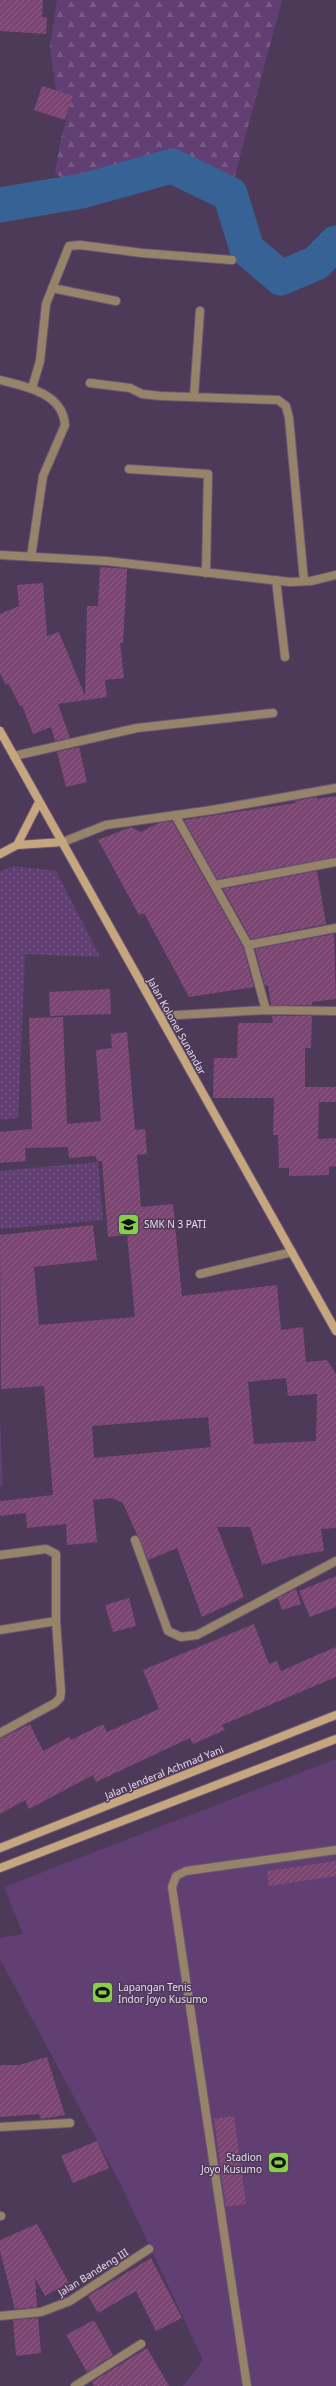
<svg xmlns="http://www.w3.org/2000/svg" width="336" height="2386" viewBox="0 0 336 2386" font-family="'Noto Sans',sans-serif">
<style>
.grass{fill:url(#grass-dots)}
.forest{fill:url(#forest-firs)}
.garden{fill:#613f73}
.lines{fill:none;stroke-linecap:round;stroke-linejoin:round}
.river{stroke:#366295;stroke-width:35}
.building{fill:url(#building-hatch);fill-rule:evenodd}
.service-casing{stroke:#695773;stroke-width:10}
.minor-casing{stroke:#695773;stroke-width:10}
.secondary-casing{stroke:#695773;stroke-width:10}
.service{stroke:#97836a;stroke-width:8}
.minor{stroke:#97836a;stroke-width:8}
.secondary{stroke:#c6a67e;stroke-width:8}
.labels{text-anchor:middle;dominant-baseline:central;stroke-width:3;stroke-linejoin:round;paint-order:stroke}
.street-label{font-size:10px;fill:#e7dbee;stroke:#4d3a58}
.poi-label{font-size:10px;fill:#e7dbee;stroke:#4d3a58;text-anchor:start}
</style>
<defs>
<pattern id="grass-dots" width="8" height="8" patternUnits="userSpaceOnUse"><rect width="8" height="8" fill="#613f73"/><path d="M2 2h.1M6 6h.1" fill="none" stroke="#785a87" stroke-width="1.8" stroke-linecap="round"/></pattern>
<pattern id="forest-firs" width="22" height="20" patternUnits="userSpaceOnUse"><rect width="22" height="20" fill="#613f73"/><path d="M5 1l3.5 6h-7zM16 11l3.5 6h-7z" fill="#785a87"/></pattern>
<pattern id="building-hatch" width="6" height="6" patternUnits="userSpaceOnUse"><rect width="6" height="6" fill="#7a4571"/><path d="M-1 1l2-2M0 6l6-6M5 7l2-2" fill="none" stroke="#8d5f86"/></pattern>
</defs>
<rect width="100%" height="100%" fill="#4d3a58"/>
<path class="grass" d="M 13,866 L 56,871 L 100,957 L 25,954 L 18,1118 L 0,1120 L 0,872 Z
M 98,1162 L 103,1220 L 0,1229 L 0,1171 Z"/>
<path class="forest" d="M 57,0 L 282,0 L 230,194 L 172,166 L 82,191 L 55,173 L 61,138 L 73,96 L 56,91 L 50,47 Z"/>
<path class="garden" d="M 0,1417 L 3,1486 L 0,1486 Z
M 336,1759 L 336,2386 L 183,2386 L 203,2360 L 121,2185 L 0,1959 L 0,1938 L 23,1934 L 4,1887 Z"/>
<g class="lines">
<path class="river" d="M 0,205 L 82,191 L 172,166 L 230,194 L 247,249 L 281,278 L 316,263 L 336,243"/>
</g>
<path class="building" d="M 0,0 L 43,0 L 42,17 L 47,18 L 46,34 L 0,31 Z
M 42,86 L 73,96 L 65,120 L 34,110 Z
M 100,567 L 127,569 L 123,643 L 120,643 L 124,678 L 105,680 L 107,697 L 58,704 L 70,738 L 55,741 L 51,727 L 33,734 L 22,705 L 20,706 L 8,683 L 6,685 L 0,673 L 0,614 L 19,606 L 17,585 L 43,583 L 47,636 L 59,632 L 85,696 L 87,606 L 98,606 Z
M 79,747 L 87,782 L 66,787 L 57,752 Z
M 336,796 L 336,857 L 217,879 L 184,820 L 296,803 L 295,801 L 317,797 L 317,799 Z
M 172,821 L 243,947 L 254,987 L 189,997 L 144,913 L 139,915 L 98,840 L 131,827 L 141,832 L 158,823 Z
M 317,871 L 326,924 L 251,939 L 223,889 Z
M 334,934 L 336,999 L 312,1002 L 312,1005 L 271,1005 L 268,985 L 265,986 L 255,949 Z
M 110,989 L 111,1014 L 50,1016 L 49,992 Z
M 272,1016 L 312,1016 L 311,1048 L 305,1048 L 305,1087 L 336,1087 L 336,1102 L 319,1102 L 318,1139 L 336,1138 L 336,1166 L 329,1167 L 329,1175 L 289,1176 L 289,1168 L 279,1168 L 278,1135 L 273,1135 L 274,1098 L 213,1098 L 214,1058 L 237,1058 L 238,1023 L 273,1023 Z
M 63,1017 L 67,1124 L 101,1121 L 96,1050 L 112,1048 L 111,1034 L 127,1032 L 135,1130 L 145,1129 L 147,1154 L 137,1155 L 141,1207 L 173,1204 L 182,1296 L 277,1285 L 281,1330 L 303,1327 L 306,1362 L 327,1360 L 336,1374 L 336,1528 L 321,1529 L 324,1551 L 293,1556 L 262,1565 L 250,1527 L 217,1527 L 244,1597 L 202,1617 L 177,1548 L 148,1560 L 123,1503 L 112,1498 L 93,1500 L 97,1542 L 67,1545 L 66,1524 L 27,1528 L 26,1513 L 0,1516 L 0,1501 L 53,1495 L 44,1386 L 1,1389 L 0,1235 L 93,1225 L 97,1260 L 34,1267 L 39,1325 L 135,1317 L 127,1235 L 108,1237 L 102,1161 L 97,1161 L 96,1156 L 69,1158 L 68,1147 L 25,1148 L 26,1161 L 0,1163 L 0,1132 L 32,1129 L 29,1018 ZM 286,1378 L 288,1396 L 317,1394 L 316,1441 L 254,1444 L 248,1382 ZM 208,1417 L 211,1447 L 94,1458 L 92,1426 Z
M 336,1576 L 336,1607 L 310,1617 L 299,1591 Z
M 296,1589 L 301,1604 L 282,1610 L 278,1598 Z
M 129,1598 L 136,1626 L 113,1632 L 105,1605 Z
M 254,1624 L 269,1664 L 277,1661 L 281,1671 L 336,1647 L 336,1677 L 222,1725 L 225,1730 L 193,1744 L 190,1738 L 96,1782 L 93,1775 L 29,1809 L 25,1800 L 0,1814 L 0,1739 L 30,1724 L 43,1751 L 69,1737 L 71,1740 L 103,1724 L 107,1732 L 159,1709 L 143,1670 Z
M 336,1861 L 336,1876 L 269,1886 L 267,1871 Z
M 47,2057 L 65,2115 L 41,2119 L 39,2114 L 0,2117 L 0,2065 L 19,2065 Z
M 234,2116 L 246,2204 L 226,2207 L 214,2119 Z
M 97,2141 L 109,2168 L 73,2183 L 61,2156 Z
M 37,2224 L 69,2283 L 45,2296 L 35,2278 L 37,2307 L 15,2309 L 0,2251 L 0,2240 Z
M 151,2258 L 182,2318 L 156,2331 L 136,2291 L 98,2313 L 88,2296 Z
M 38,2318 L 41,2353 L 16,2356 L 13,2320 Z
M 94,2320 L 113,2355 L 87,2372 L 66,2335 Z
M 147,2348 L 169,2386 L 94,2386 L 92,2382 Z"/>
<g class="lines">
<defs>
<path id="service" d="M 200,1274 L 292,1252
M 247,2386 L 172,1887 L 176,1876 L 186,1871 L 336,1850"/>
<path id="minor" d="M 52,288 L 116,301
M 0,380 C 25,386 63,393 65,425 L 43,476 L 31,557
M 90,383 L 130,388 L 142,394 L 161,396 L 278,400 L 286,406 L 289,418 L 304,581
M 32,388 L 40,361 L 46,304 L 69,246 L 80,245 L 142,253 L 232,260
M 194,396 L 200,311
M 129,469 L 208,474 L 206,573
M 0,555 L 106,561 L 290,582 L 311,581 L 336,575
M 276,580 L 285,657
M 14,756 L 137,728 L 273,713
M 175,815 L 248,945 L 266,1010
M 63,842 L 106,825 L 212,810 L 336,788
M 215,885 L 336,862
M 248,945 L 336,928
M 160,1016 L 266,1010 L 336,1011
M 135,1540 L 168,1631 L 181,1637 L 197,1635 L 336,1561
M 0,1555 L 46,1549 L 56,1554 L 56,1621 L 61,1692 L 60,1698 L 55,1703 L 0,1733
M 0,1630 L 56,1621
M 0,2127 L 70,2123
M 0,2216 L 1,2216
M 0,2316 L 41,2312 L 70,2301 L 149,2249
M 75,2386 L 141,2344"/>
<path id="secondary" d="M 0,731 L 336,1331
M 17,845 L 39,802
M 0,854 L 17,845 L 63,842
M 0,1848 L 336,1715
M 0,1868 L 336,1739"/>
</defs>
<use href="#service" class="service-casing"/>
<use href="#minor" class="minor-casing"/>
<use href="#secondary" class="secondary-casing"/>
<use href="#service" class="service"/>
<use href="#minor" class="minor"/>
<use href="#secondary" class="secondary"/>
</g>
<defs>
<symbol id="school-square" viewBox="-11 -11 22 22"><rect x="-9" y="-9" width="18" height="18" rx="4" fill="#87cf4b" stroke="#4d3a58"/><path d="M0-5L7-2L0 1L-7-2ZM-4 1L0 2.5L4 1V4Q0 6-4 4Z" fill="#111"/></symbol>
<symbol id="stadium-square" viewBox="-11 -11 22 22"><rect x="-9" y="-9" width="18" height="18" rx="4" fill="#87cf4b" stroke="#4d3a58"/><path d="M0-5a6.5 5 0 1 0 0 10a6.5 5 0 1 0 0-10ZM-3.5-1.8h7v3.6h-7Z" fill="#111"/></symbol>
</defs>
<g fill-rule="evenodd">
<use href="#school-square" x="116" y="1212" width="25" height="25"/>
<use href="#stadium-square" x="90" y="1980" width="25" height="25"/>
<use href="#stadium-square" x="266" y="2150" width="25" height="25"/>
</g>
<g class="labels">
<g class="street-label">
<text transform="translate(177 1026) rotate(61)">Jalan Kolonel Sunandar</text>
<text transform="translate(164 1772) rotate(-22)">Jalan Jenderal Achmad Yani</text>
<text transform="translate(93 2272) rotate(-32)">Jalan Bandeng III</text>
</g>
<g class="poi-label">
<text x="144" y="1224">SMK N 3 PATI</text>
<text x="118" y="1987">Lapangan Tenis<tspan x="118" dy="12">Indor Joyo Kusumo</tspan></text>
<text x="262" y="2157" text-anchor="end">Stadion<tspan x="262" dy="12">Joyo Kusumo</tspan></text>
</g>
</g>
</svg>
